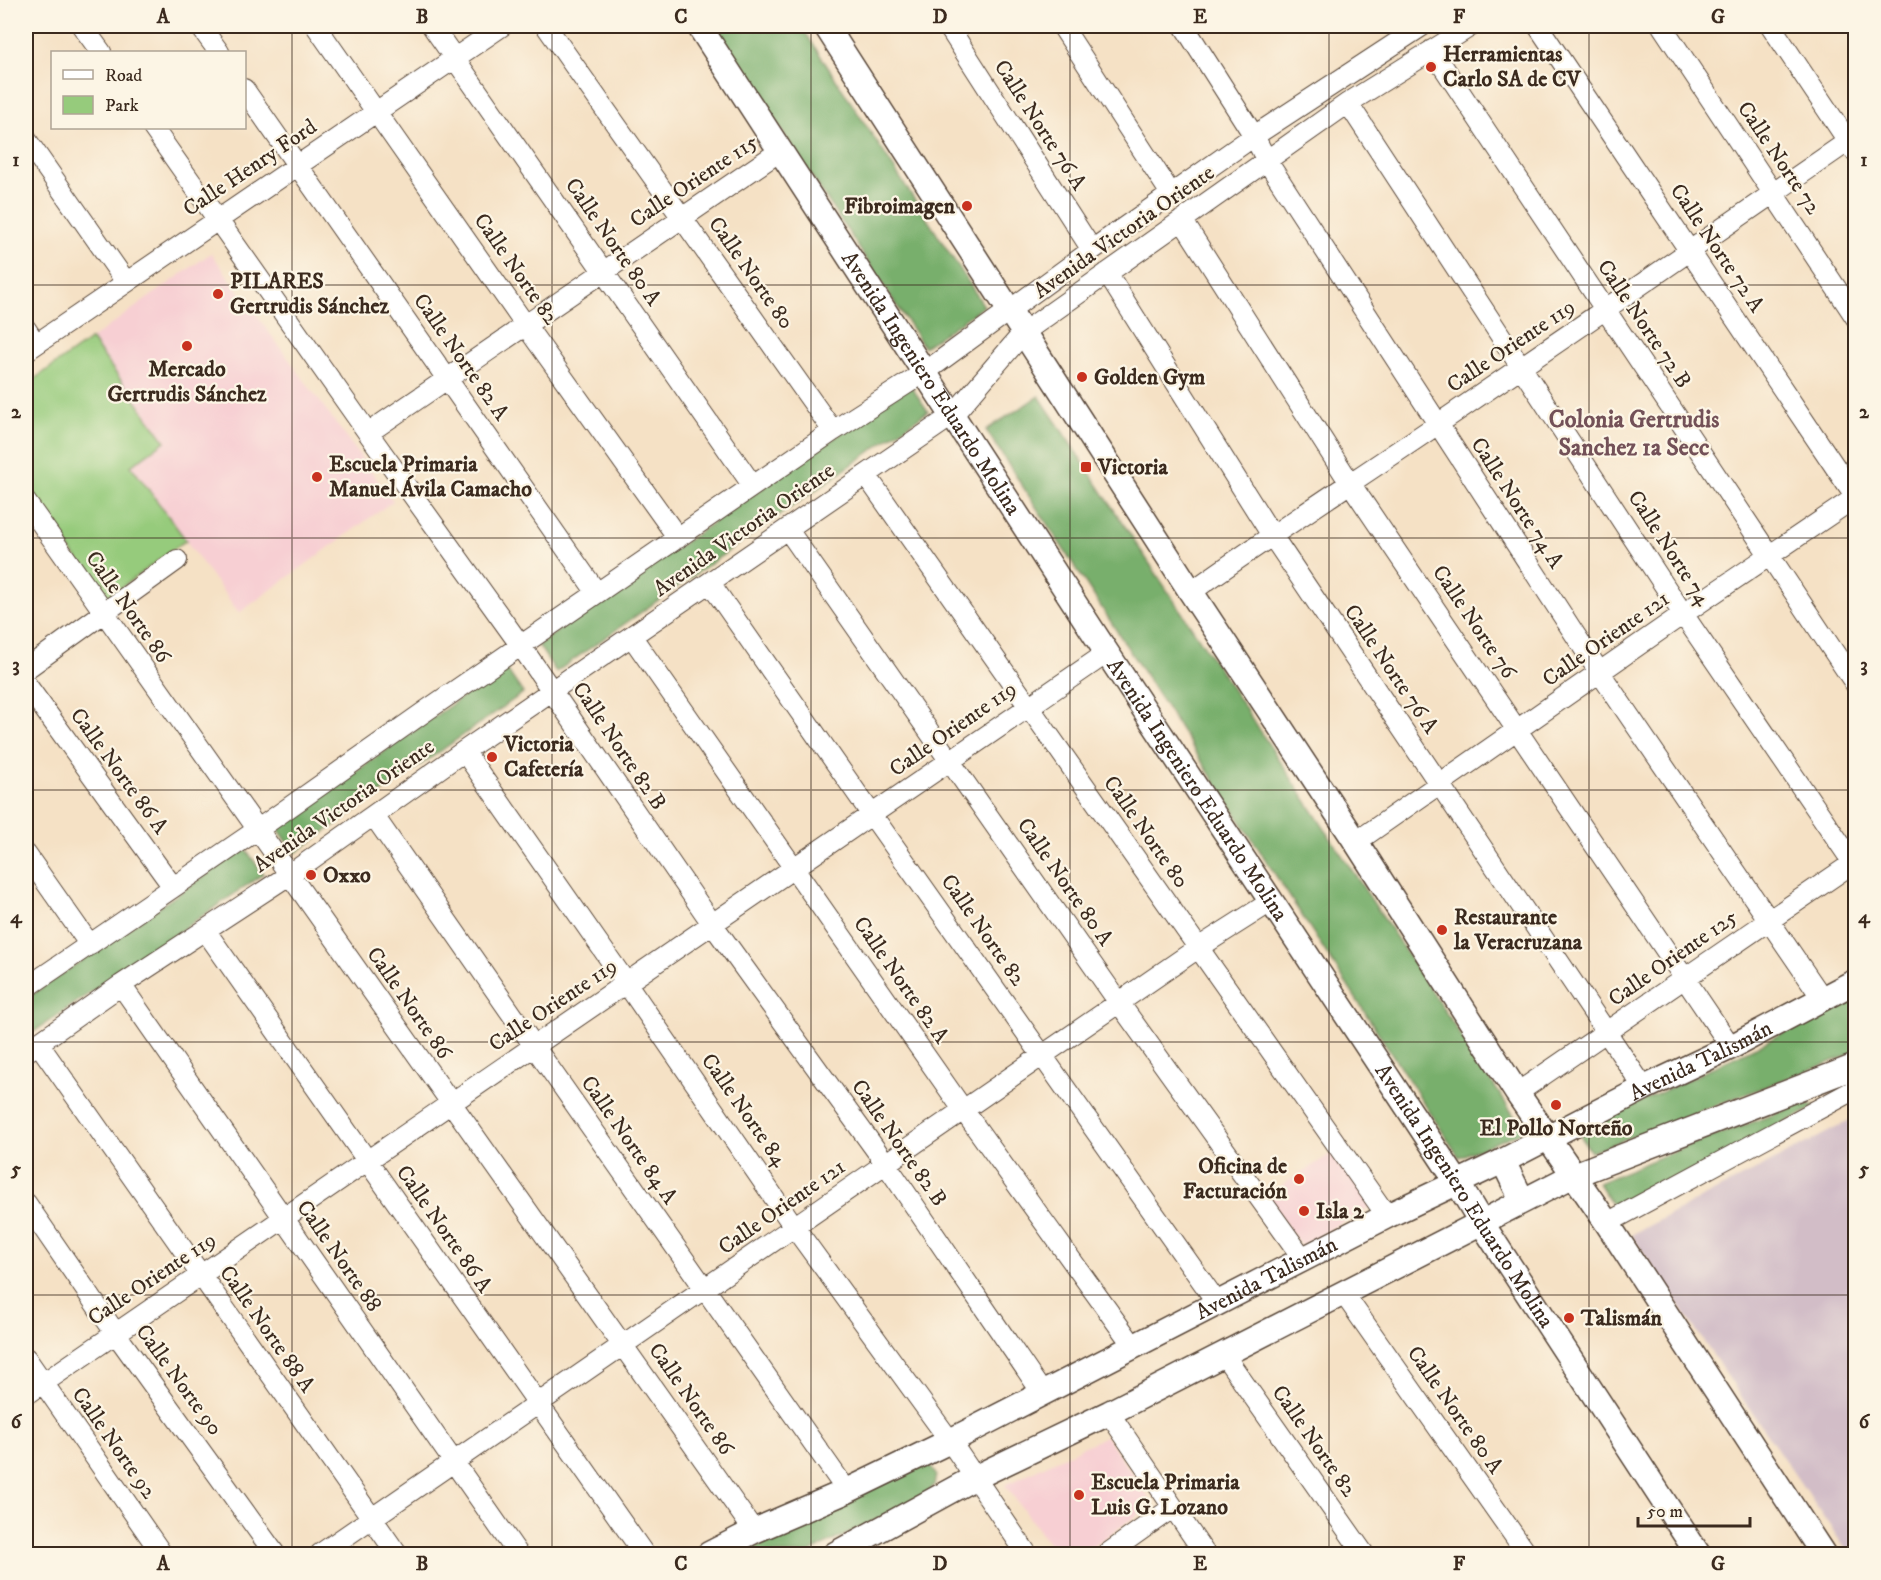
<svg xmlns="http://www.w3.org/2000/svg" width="1881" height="1580" viewBox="0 0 1881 1580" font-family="'IM FELL DW Pica',serif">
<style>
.built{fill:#f7cfd3}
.industrial{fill:#d2bdc7}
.green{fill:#96cb7c;stroke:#687a4d;stroke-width:1.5}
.forest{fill:#78af6c;stroke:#5a6c45;stroke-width:1.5}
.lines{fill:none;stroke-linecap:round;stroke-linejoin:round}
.minor-casing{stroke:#574537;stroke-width:22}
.major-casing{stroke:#574537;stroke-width:27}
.minor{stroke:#fff;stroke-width:20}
.major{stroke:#fff;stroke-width:24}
.grid{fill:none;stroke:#3b2a1e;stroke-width:1.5;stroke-opacity:0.55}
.poi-dot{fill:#c8321e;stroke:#fcf5e5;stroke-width:2}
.labels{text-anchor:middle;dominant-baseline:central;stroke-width:4.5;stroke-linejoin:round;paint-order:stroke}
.poi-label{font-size:22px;font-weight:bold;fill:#3b2a1e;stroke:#fcf5e5;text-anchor:start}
.street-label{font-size:22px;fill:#3b2a1e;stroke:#fcf5e5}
.neighbourhood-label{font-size:24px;font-weight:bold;fill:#735158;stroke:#fcf5e5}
.neatline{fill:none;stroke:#3b2a1e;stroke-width:2}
.grid-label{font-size:20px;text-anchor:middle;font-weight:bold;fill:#3b2a1e}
</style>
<rect width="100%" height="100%" fill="#fcf5e5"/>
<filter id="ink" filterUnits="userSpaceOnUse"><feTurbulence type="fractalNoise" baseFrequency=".0167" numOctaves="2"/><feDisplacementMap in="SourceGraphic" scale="12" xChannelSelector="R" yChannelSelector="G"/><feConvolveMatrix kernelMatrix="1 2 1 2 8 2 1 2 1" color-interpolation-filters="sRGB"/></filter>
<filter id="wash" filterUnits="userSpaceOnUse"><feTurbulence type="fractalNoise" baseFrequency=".008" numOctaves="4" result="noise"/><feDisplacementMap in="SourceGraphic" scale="24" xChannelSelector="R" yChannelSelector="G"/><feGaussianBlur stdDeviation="1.35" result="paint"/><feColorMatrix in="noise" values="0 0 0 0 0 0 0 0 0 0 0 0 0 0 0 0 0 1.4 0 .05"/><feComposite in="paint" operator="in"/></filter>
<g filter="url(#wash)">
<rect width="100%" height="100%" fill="#f5e1c5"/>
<path class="built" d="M 211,253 L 393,501 L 239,613 L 131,466 L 164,441 L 91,339 Z
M 1337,1150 L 1375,1204 L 1301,1246 L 1265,1196 Z
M 1106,1436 L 1153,1504 L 1082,1554 L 1056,1554 L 1005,1485 Z"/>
<path class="industrial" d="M 1855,1118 L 1856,1554 L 1849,1554 L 1631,1235 Z"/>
<path class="green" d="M 91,339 L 165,441 L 131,466 L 186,540 L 106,599 L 26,488 L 26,385 Z"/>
<path class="forest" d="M 713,26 L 801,26 L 984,306 L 924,347 Z
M 910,385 L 928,411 L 556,672 L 538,645 Z
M 1039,396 L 1524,1131 L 1459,1157 L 986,430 Z
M 505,667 L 523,693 L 295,853 L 277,827 Z
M 245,848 L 263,874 L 26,1037 L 26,999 Z
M 1855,994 L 1855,1053 L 1591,1152 L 1578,1132 L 1758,1046 Z
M 1803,1104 L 1817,1106 L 1616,1211 L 1598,1183 L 1687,1146 Z
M 920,1465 L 930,1466 L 936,1475 L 934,1485 L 927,1495 L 806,1554 L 743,1554 L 895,1475 Z"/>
</g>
<g filter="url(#ink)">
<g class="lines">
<defs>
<path id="minor" d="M 82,26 L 101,52
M 200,26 L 219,52
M 316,26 L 526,326 L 678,538
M 432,26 L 753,486
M 546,26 L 833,431
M 948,26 L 1092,250
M 1062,26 L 1171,194
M 1184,26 L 1254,136 L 1267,161 L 1600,673 L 1822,998
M 1538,26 L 1856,498
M 1662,26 L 1856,318
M 1771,26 L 1856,153
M 1432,50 L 1856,685
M 244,89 L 597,593
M 1348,103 L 1683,614 L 1856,867
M 153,128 L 368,433 L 521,646 L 713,925 L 886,1164 L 1043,1394
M 26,139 L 126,282
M 1182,220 L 1350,483 L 1731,1047
M 1107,273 L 1271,534 L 1644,1088
M 26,329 L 36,344
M 26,351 L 502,26
M 368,433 L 780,151
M 866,475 L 1387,1216
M 26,502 L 754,1531
M 788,530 L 1120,1004 L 1304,1260
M 710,583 L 872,815 L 1218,1304
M 1191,592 C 1272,534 1356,480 1438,424 C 1578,329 1716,232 1856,136
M 632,637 L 964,1111 L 1134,1347
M 26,669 L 177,560
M 26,684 L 173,887
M 464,751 L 627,984 L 795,1228 L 950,1441 L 1027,1554
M 374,816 L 534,1046 L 847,1491
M 1356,842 L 1683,614 L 1856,497
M 26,854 L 90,945
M 205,930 L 644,1554
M 121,985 L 518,1554
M 26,988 L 257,830 L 427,710 L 833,431 L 925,372 L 1092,250 L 1254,136 L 1422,26
M 38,1043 L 397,1554
M 26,1052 L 121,985 L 289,875 L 464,751 L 953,415 L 1024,332 L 1348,103 L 1471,26
M 1517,1093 L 1856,861
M 26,1203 L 116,1334 L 275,1554
M 1607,1223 L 1856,1089
M 1344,1294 L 1527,1554
M 1224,1355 L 1364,1554
M 26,1358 L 162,1554
M 26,1395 L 1107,653
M 1109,1413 L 1205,1554
M 320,1554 L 1198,948 L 1272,901
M 1107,1554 L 1172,1508"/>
<g id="major">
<path id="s1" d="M 699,26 L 1107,653 L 1457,1182 L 1481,1222 L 1698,1554"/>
<path d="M 826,26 L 1191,592 L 1356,842 L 1517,1093 L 1607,1223 L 1823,1554"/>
<path d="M 1503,1161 L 1522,1200"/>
<path id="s2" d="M 709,1554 L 754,1531 L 847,1491 L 950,1441 L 1387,1216 L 1503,1161 L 1644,1088 L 1731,1047 L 1856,981"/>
<path d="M 835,1554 L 974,1478 L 1109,1413 L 1574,1175 L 1856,1066"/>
</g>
</defs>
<use href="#minor" class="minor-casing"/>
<use href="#major" class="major-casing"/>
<use href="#minor" class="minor"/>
<use href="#major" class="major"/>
</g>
</g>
<path class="grid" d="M 292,26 L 292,1554M 552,26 L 552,1554M 811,26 L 811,1554M 1070,26 L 1070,1554M 1329,26 L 1329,1554M 1589,26 L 1589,1554M 26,285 L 1856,285M 26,538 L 1856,538M 26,790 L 1856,790M 26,1042 L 1856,1042M 26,1295 L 1856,1295"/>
<g class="poi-dot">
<circle cx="1431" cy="67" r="6"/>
<circle cx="967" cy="206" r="6"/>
<circle cx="218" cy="294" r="6"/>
<circle cx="187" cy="346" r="6"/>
<circle cx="1082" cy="377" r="6"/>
<rect x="1080" y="461" width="12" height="12" rx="3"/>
<circle cx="317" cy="477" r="6"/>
<circle cx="492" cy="757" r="6"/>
<circle cx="311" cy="875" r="6"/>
<circle cx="1442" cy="930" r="6"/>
<circle cx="1556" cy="1105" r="6"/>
<circle cx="1299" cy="1179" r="6"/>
<circle cx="1304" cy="1211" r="6"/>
<circle cx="1569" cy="1318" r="6"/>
<circle cx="1079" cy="1495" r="6"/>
</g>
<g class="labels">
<g class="poi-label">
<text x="1443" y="54">Herramientas<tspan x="1443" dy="25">Carlo SA de CV</tspan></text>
<text x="955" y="206" text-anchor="end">Fibroimagen</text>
<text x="230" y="281">PILARES<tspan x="230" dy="25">Gertrudis Sánchez</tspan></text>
<text x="187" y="369" text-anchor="middle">Mercado<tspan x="187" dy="25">Gertrudis Sánchez</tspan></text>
<text x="1094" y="377">Golden Gym</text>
<text x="329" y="464">Escuela Primaria<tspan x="329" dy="25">Manuel Ávila Camacho</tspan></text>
<text x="1098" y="467">Victoria</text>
<text x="504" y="744">Victoria<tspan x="504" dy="25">Cafetería</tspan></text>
<text x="323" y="875">Oxxo</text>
<text x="1454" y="917">Restaurante<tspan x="1454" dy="25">la Veracruzana</tspan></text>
<text x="1556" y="1128" text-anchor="middle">El Pollo Norteño</text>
<text x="1287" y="1166" text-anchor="end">Oficina de<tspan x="1287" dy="25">Facturación</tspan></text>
<text x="1316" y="1211">Isla 2</text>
<text x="1581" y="1318">Talismán</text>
<text x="1091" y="1482">Escuela Primaria<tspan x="1091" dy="25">Luis G. Lozano</tspan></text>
</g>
<g class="street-label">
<text transform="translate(1040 125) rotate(57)">Calle Norte 76 A</text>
<text transform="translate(1779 158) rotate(56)">Calle Norte 72</text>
<text transform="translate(250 168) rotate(-34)">Calle Henry Ford</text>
<text transform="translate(694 181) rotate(-34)">Calle Oriente 115</text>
<text transform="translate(1124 232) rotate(-35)">Avenida Victoria Oriente</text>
<text transform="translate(613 242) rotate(55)">Calle Norte 80 A</text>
<text transform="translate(1717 248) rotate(56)">Calle Norte 72 A</text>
<text transform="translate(516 269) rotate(55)">Calle Norte 82</text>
<text transform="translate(751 273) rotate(55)">Calle Norte 80</text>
<text transform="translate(1644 324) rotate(56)">Calle Norte 72 B</text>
<text transform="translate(1511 346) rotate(-34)">Calle Oriente 119</text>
<text transform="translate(461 357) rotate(55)">Calle Norte 82 A</text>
<text stroke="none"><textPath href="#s1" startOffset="426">Avenida Ingeniero Eduardo Molina</textPath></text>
<text transform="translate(1517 503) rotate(57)">Calle Norte 74 A</text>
<text transform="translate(744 530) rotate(-35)">Avenida Victoria Oriente</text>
<text transform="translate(1669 548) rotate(57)">Calle Norte 74</text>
<text transform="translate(128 607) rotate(55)">Calle Norte 86</text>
<text transform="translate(1474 622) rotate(56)">Calle Norte 76</text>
<text transform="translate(1606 639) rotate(-35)">Calle Oriente 121</text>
<text transform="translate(1391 669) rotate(56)">Calle Norte 76 A</text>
<text transform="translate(953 729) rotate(-35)">Calle Oriente 119</text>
<text transform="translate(619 746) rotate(56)">Calle Norte 82 B</text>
<text transform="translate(119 771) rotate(54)">Calle Norte 86 A</text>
<text stroke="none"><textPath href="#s1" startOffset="912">Avenida Ingeniero Eduardo Molina</textPath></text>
<text transform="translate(344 806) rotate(-35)">Avenida Victoria Oriente</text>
<text transform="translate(1146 832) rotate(55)">Calle Norte 80</text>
<text transform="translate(1065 882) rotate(55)">Calle Norte 80 A</text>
<text transform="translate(983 930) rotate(55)">Calle Norte 82</text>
<text transform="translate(1673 958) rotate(-35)">Calle Oriente 125</text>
<text transform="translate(901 980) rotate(55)">Calle Norte 82 A</text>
<text transform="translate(409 1003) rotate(55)">Calle Norte 86</text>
<text transform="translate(553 1005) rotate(-34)">Calle Oriente 119</text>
<text stroke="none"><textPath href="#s2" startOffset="1108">Avenida Talismán</textPath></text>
<text transform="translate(744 1110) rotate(55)">Calle Norte 84</text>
<text transform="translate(629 1140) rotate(55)">Calle Norte 84 A</text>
<text transform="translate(899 1143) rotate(55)">Calle Norte 82 B</text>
<text stroke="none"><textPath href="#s1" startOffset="1398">Avenida Ingeniero Eduardo Molina</textPath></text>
<text transform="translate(782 1207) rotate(-35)">Calle Oriente 121</text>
<text transform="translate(444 1229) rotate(55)">Calle Norte 86 A</text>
<text transform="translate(339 1256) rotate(55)">Calle Norte 88</text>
<text stroke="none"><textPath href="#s2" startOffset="622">Avenida Talismán</textPath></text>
<text transform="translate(152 1279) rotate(-34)">Calle Oriente 119</text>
<text transform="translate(267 1329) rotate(55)">Calle Norte 88 A</text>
<text transform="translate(179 1380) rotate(54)">Calle Norte 90</text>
<text transform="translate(691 1399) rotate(55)">Calle Norte 86</text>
<text transform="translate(1455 1410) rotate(55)">Calle Norte 80 A</text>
<text transform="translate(1314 1441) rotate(55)">Calle Norte 82</text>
<text transform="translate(114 1443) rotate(55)">Calle Norte 92</text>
</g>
<g class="neighbourhood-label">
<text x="1634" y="420">Colonia Gertrudis<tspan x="1634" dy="28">Sanchez 1a Secc</tspan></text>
</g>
</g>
<rect width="1881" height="1580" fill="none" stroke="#fcf5e5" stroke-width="66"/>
<rect x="51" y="51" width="195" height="78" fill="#fcf5e5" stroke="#afa495" stroke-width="1.5"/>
<rect x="63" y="70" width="30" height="9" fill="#ffffff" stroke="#afa495" stroke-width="1.5"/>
<text x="105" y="81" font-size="18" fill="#3b2a1e">Road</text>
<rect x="63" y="96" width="30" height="18" fill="#96cb7c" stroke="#afa495" stroke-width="1.5"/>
<text x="105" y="111" font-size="18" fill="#3b2a1e">Park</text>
<path d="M1638 1517v9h112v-9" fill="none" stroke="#3b2a1e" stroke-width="3"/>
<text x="1647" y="1517" font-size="18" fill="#3b2a1e" stroke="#fcf5e5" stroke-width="4.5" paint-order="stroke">50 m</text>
<rect x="33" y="33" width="1815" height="1514" class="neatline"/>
<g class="grid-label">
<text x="163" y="23">A</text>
<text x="422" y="23">B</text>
<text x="681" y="23">C</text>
<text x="940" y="23">D</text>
<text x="1200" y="23">E</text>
<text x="1459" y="23">F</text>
<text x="1718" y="23">G</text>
<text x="16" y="166">1</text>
<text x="1864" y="166">1</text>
<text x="16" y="418">2</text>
<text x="1864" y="418">2</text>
<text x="16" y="671">3</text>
<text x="1864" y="671">3</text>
<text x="16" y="923">4</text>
<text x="1864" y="923">4</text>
<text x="16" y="1175">5</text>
<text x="1864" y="1175">5</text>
<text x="16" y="1428">6</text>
<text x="1864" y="1428">6</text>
<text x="163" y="1570">A</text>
<text x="422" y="1570">B</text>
<text x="681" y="1570">C</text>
<text x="940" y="1570">D</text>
<text x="1200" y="1570">E</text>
<text x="1459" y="1570">F</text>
<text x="1718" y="1570">G</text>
</g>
</svg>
